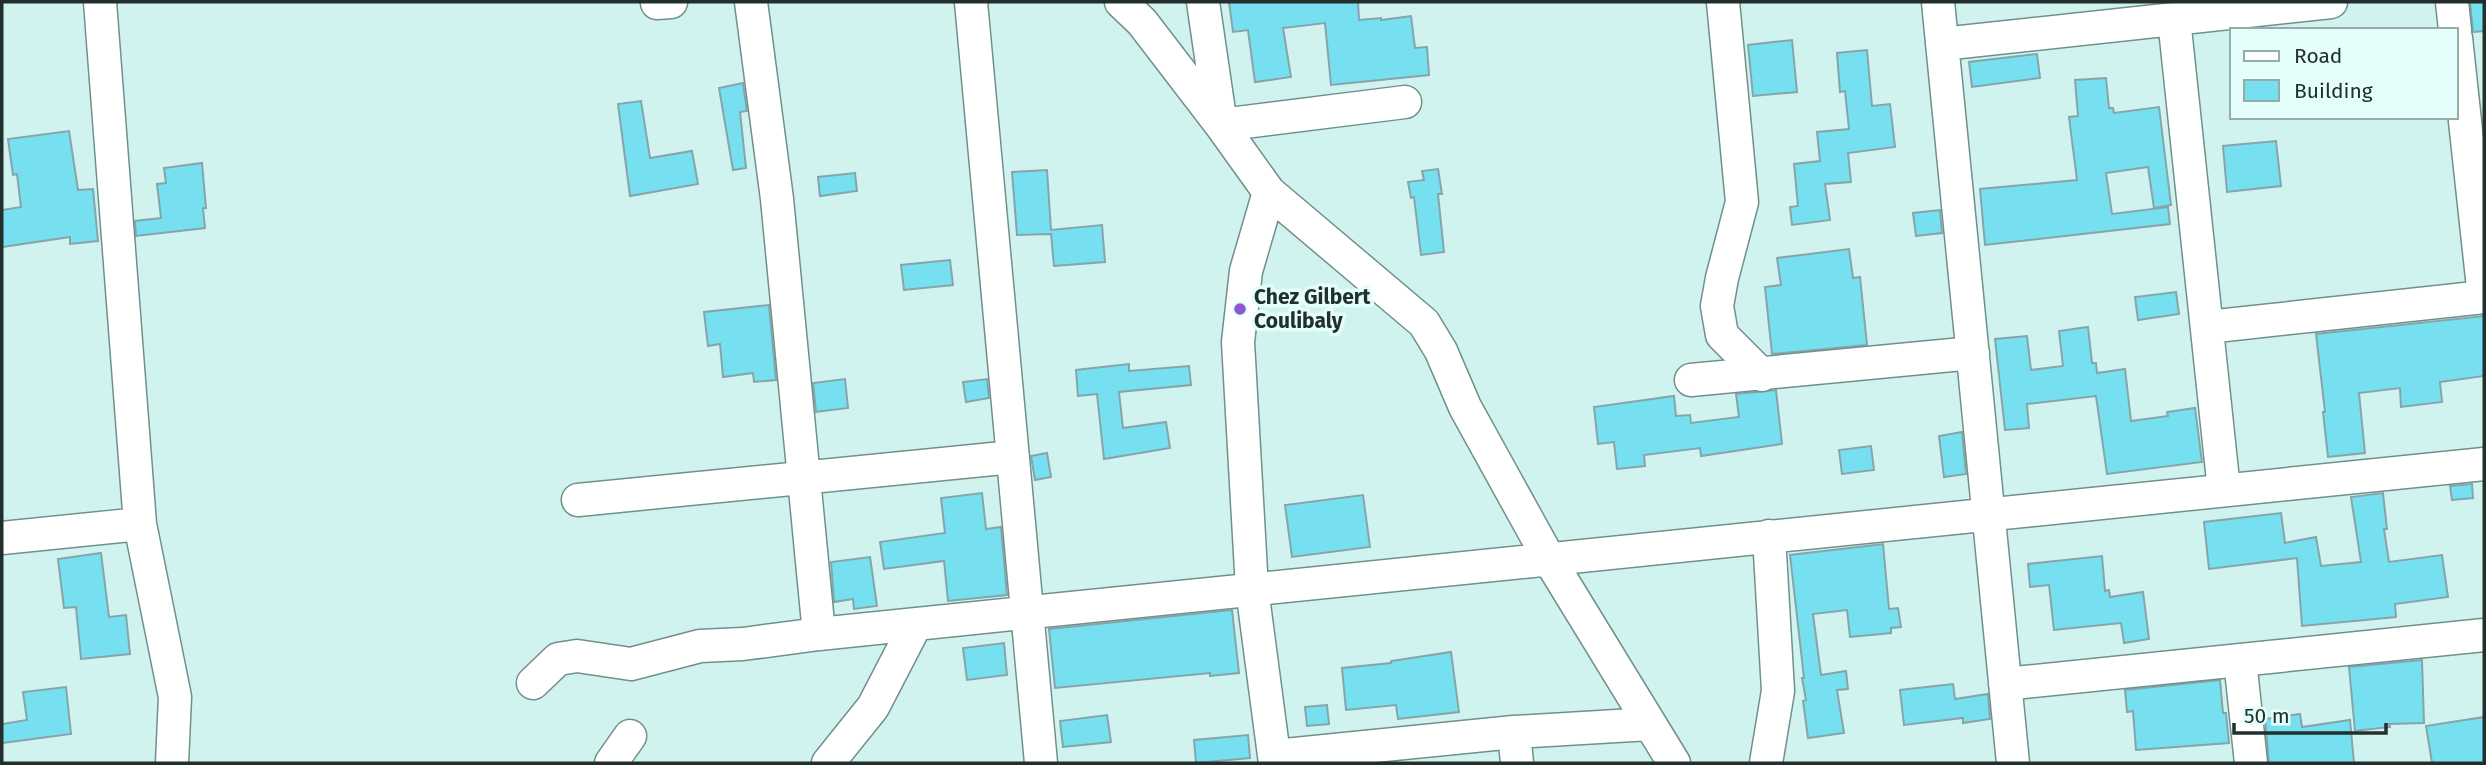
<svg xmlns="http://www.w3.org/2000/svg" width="2486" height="765" viewBox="0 0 2486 765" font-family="'Fira Sans',sans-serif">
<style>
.building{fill:#77e0f0;stroke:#85a5aa;stroke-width:2}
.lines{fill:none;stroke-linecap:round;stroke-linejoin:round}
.minor-casing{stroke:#70908c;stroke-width:35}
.minor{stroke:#fff;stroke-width:32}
.poi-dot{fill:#8c57cf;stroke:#e4fffb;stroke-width:2.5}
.labels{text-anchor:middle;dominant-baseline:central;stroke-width:7;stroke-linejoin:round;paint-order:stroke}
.poi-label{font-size:21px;font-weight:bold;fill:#222f2d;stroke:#e4fffb;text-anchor:start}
</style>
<rect width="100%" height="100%" fill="#d1f3ef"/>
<path class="building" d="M 1229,2 L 1358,2 L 1359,20 L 1381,18 L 1381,20 L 1411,16 L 1415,48 L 1427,47 L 1429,75 L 1331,85 L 1325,23 L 1283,28 L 1291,77 L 1255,82 L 1248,30 L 1233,32 Z
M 2470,2 L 2484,2 L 2484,31 L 2473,32 Z
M 1792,40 L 1797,92 L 1753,96 L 1748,45 Z
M 1867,50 L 1872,106 L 1890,104 L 1895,147 L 1848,153 L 1851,182 L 1825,184 L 1830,220 L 1792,225 L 1790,207 L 1798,206 L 1794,164 L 1820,161 L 1817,132 L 1849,129 L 1845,91 L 1840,92 L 1837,53 Z
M 2037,54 L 2040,78 L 1972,87 L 1969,62 Z
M 2106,78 L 2109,108 L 2113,108 L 2114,113 L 2159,107 L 2171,205 L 2154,208 L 2148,167 L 2106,173 L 2112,214 L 2168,207 L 2170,224 L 1985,245 L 1980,189 L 2077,180 L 2069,117 L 2078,116 L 2075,80 Z
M 743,83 L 747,111 L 740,112 L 746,168 L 733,170 L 719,88 Z
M 641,101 L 650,158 L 692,151 L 698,184 L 630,196 L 618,104 Z
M 69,131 L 78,190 L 93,189 L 98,241 L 70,244 L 70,237 L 2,247 L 2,210 L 21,207 L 17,174 L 13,175 L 8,139 Z
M 2276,141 L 2281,186 L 2227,192 L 2223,146 Z
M 202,163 L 206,208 L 203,208 L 205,228 L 136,236 L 135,221 L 161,218 L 157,184 L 166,183 L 164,168 Z
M 1438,169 L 1442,194 L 1438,194 L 1444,252 L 1421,255 L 1414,197 L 1411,198 L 1408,182 L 1424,180 L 1422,171 Z
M 1047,170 L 1051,230 L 1102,225 L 1105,262 L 1054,266 L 1051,234 L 1017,235 L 1012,172 Z
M 855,173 L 857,191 L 820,196 L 818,177 Z
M 1940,210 L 1942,233 L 1916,236 L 1913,213 Z
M 1849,249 L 1853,278 L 1860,277 L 1867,345 L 1772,354 L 1765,287 L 1781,285 L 1777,258 Z
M 950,260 L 953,285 L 904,290 L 901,265 Z
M 2176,292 L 2179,314 L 2138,320 L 2135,297 Z
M 769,305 L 776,380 L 754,382 L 753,373 L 723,377 L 720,344 L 708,346 L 704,312 Z
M 2484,316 L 2484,376 L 2440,382 L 2442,402 L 2401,407 L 2400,388 L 2359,393 L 2365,453 L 2328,457 L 2323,412 L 2325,412 L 2316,334 Z
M 2088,327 L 2092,363 L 2096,363 L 2097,373 L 2125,369 L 2131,421 L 2168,416 L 2167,412 L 2195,408 L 2202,462 L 2107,474 L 2096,396 L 2027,404 L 2029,428 L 2005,430 L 1995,339 L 2027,336 L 2031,370 L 2063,366 L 2059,331 Z
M 1129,364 L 1129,371 L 1189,366 L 1191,385 L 1119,392 L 1123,428 L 1166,422 L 1170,448 L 1104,459 L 1097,394 L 1078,396 L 1076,370 Z
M 845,379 L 848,408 L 816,412 L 813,383 Z
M 987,379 L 989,398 L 966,402 L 963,382 Z
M 1776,390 L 1782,444 L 1701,456 L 1700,448 L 1644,455 L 1645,466 L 1617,469 L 1614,442 L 1598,444 L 1594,407 L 1674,396 L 1676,416 L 1690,415 L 1691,423 L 1739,417 L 1736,394 Z
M 1962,432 L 1966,474 L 1944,477 L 1939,436 Z
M 1871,446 L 1874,470 L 1842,474 L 1839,450 Z
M 1047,453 L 1051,477 L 1035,480 L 1031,456 Z
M 2472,484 L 2473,498 L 2452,500 L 2450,486 Z
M 982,493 L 986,529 L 1001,527 L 1007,595 L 948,601 L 944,561 L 884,569 L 880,542 L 945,533 L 941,498 Z
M 2383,493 L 2387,529 L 2384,529 L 2389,562 L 2442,555 L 2448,597 L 2395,604 L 2396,617 L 2302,626 L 2297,558 L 2209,569 L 2204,522 L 2281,513 L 2285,543 L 2316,537 L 2321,566 L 2361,562 L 2351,497 Z
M 1363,495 L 1370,547 L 1292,557 L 1285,505 Z
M 1883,544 L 1889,609 L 1898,608 L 1901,627 L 1891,628 L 1891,633 L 1850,637 L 1847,610 L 1813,614 L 1821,675 L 1846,671 L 1848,689 L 1837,690 L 1844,733 L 1808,738 L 1803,701 L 1806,700 L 1802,678 L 1804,678 L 1790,555 Z
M 101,553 L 109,617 L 126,615 L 130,654 L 81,659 L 76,607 L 64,608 L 58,559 Z
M 2102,556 L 2105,591 L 2109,590 L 2110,597 L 2143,592 L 2149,639 L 2124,643 L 2121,623 L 2054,630 L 2049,585 L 2030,587 L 2028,564 Z
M 870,557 L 877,606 L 854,609 L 853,599 L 834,602 L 831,562 Z
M 1232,610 L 1239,673 L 1210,676 L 1210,673 L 1055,688 L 1049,629 Z
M 1004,643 L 1007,675 L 967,680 L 963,648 Z
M 1451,652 L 1459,712 L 1398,719 L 1396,705 L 1346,710 L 1342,668 L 1391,663 L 1391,661 Z
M 2422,660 L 2424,723 L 2389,724 L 2390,727 L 2355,731 L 2349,667 Z
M 2220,680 L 2223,713 L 2226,713 L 2229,743 L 2136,750 L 2133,711 L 2127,712 L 2125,690 Z
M 1953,684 L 1955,699 L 1988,694 L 1990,719 L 1963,723 L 1963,718 L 1904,725 L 1900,690 Z
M 66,687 L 71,734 L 2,743 L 2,724 L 27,720 L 23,692 Z
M 1327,705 L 1329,724 L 1307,726 L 1305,707 Z
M 2300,714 L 2302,727 L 2350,720 L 2354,763 L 2269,763 L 2265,719 Z
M 1107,715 L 1111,742 L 1063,747 L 1060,721 Z
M 2484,717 L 2484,763 L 2432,763 L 2426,726 Z
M 1248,735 L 1250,758 L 1196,763 L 1194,740 Z"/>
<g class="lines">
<defs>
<path id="minor" d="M 100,2 L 140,524 L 175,697 L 172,763
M 751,2 L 777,199 L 819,634
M 971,2 L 1041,763
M 1121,2 L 1142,22 L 1221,125 L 1269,192 L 1424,323 L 1441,351 L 1465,407 L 1549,559 L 1674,763
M 1203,2 L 1221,125 L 1405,102
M 1723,2 L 1742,202 L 1722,278 L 1717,306 L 1722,335 L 1762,375
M 1938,2 L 2013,763
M 2452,2 L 2455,30
M 657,3 L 671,2
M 2174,19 L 2224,490
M 2456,38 L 2484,297
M 1942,44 L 2331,2
M 1269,192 L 1246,271 L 1238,342 L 1252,589 L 1275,763
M 2207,327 L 2484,297
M 1691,380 L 1973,353
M 578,500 L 1013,457
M 2,538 L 140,524
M 2240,660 L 2251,763
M 533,683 L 558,659 L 577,656 L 631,664 L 700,646 L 743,644 L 819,634 L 1042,611 L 2484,464
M 2005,684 L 2484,635
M 1514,732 L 1517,763
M 1275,756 L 1514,732 L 1650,724
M 611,763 L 630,736
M 828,763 L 873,707 L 916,624
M 1766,763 L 1778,691 L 1769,536"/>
</defs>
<use href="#minor" class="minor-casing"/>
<use href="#minor" class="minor"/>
</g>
<circle class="poi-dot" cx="1240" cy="309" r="7"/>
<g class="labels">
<g class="poi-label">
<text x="1254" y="297">Chez Gilbert<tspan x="1254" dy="24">Coulibaly</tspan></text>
</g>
</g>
<rect width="2486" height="765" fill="none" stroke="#222f2d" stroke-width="7"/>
<rect x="2230" y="28" width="228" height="91" fill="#e4fffb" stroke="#96aca9" stroke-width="2"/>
<rect x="2244" y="51" width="35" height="10" fill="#ffffff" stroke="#96aca9" stroke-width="2"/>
<text x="2294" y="63" font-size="21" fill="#222f2d">Road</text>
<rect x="2244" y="80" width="35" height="21" fill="#77e0f0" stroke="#96aca9" stroke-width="2"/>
<text x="2294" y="98" font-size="21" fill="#222f2d">Building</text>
<path d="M2234 723v10h152v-10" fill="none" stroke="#222f2d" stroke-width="3.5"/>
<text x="2244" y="723" font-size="21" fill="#222f2d" stroke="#e4fffb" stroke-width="5" paint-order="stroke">50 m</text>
</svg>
